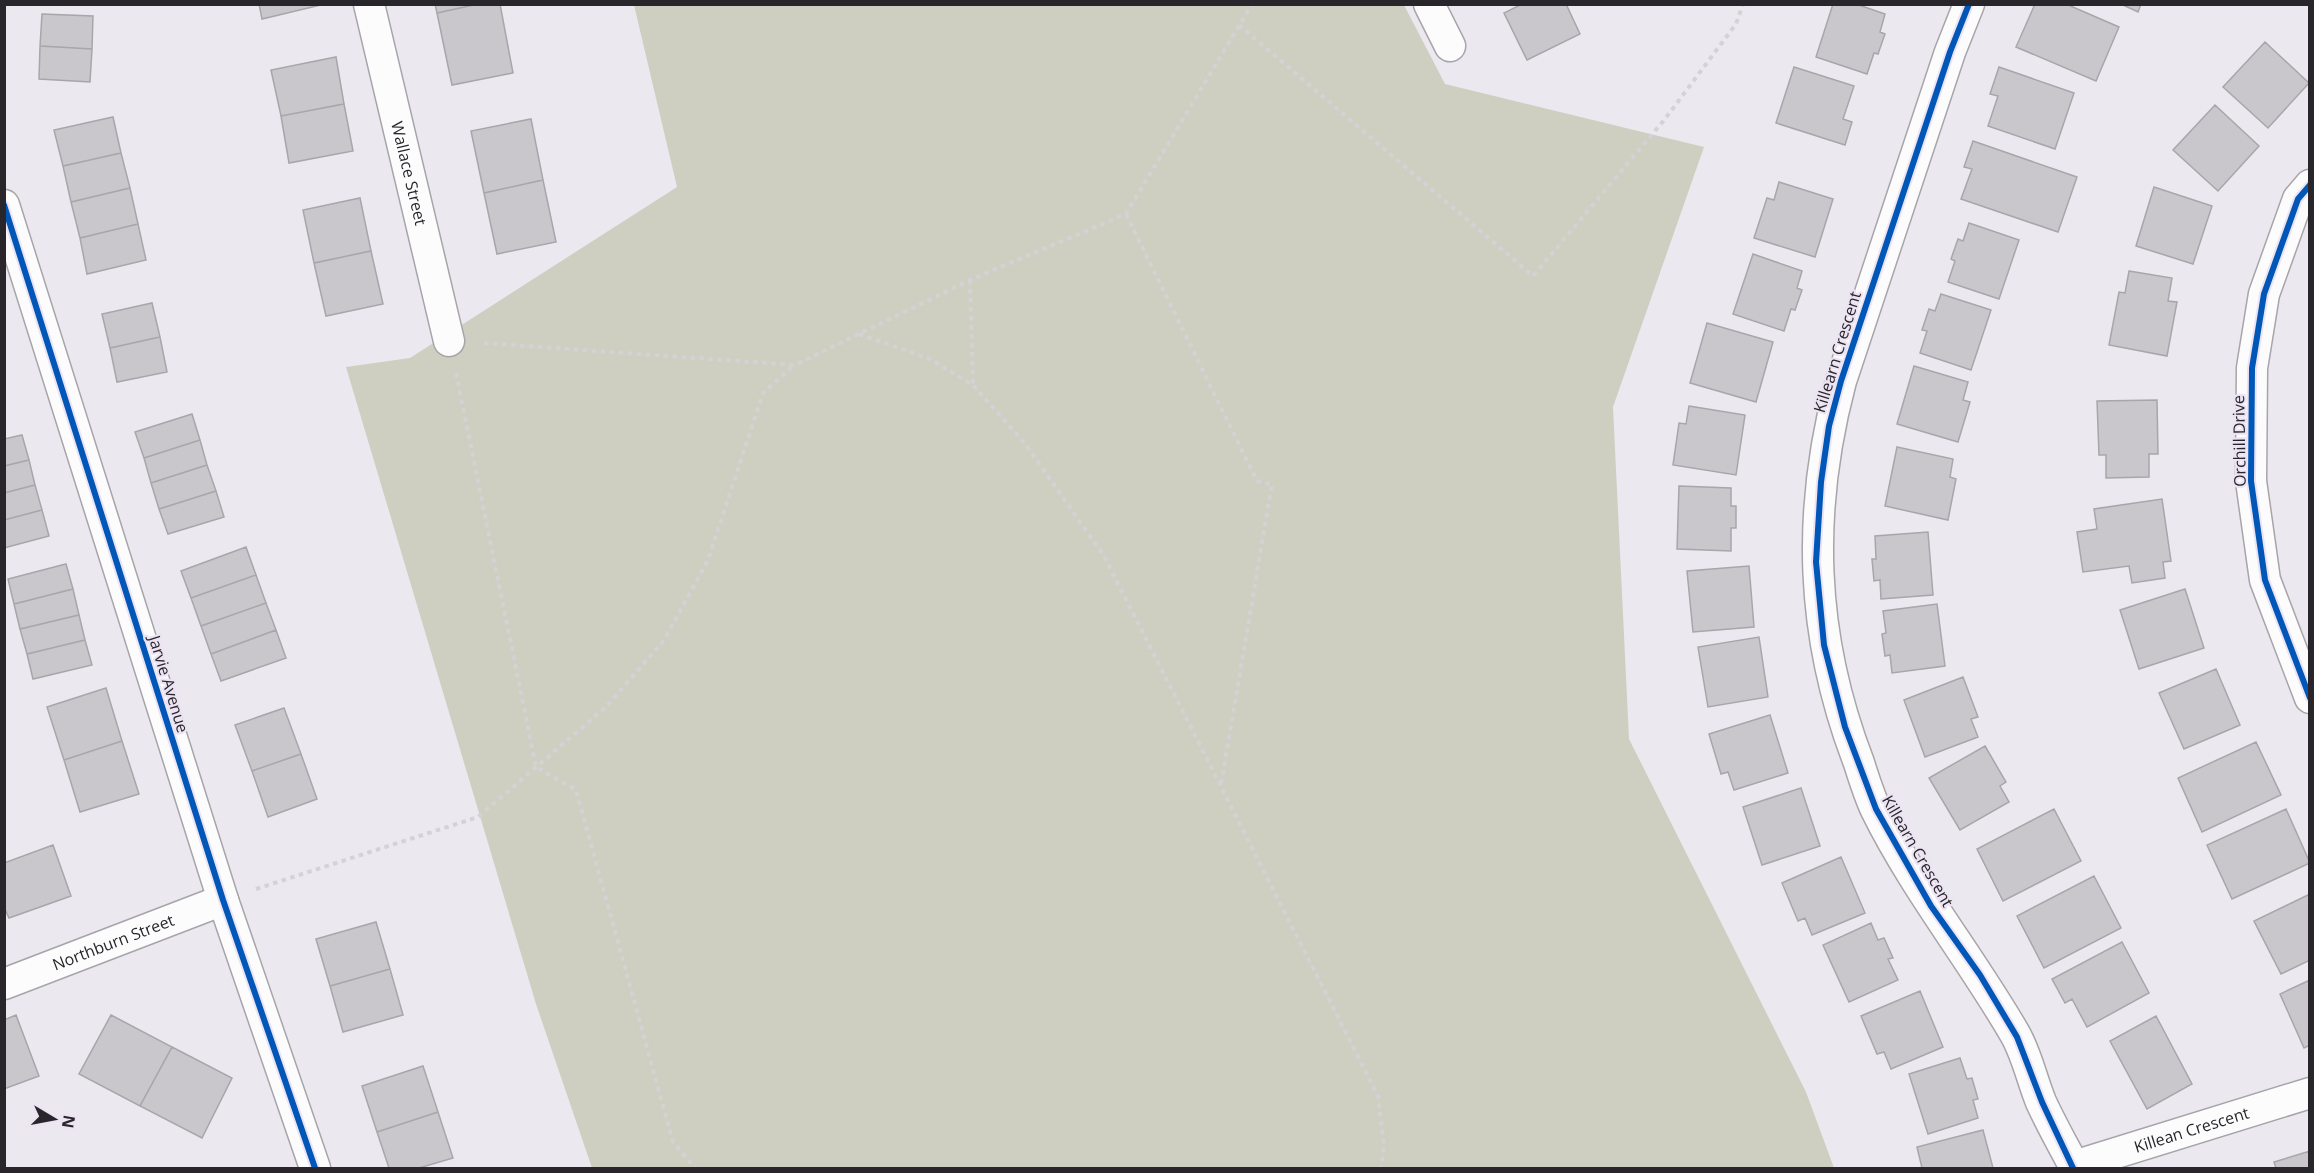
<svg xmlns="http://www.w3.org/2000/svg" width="2314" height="1173" viewBox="0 0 2314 1173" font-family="'Open Sans',sans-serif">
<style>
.green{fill:#cecfc1}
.building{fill:#c9c6cc;stroke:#a8a5ab;stroke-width:1.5}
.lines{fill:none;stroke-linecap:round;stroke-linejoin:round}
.minor-casing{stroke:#a7a4aa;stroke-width:33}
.path{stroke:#d3d2d5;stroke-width:4;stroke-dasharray:4.5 4.5;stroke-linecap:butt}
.minor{stroke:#fcfcfd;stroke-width:30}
.cycleway-casing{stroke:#ece4f3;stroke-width:10}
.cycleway{stroke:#0057b8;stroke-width:6}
.labels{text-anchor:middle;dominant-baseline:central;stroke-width:4.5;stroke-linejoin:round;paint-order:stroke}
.street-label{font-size:16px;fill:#29262b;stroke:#ece4f3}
</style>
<rect width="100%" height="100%" fill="#ece8f0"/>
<path class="green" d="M 634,5 L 1404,5 L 1445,84 L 1704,147 L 1613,407 L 1629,739 L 1806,1092 L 1834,1168 L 592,1168 L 536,1004 L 346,367 L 410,358 L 677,187 Z"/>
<path class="building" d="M 259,4 L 321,4 L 321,5 L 262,19 Z
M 435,4 L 478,4 L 437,13 Z
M 478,4 L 500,4 L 513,73 L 452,85 L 437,13 Z
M 1522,4 L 1566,4 L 1580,34 L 1527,60 L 1504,13 Z
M 1833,4 L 1856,4 L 1885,14 L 1880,32 L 1885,34 L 1878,54 L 1874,53 L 1867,74 L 1816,57 Z
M 2035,4 L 2066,4 L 2119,27 L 2096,81 L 2016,47 Z
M 2121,4 L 2141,4 L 2138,12 Z
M 42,14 L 93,16 L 92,49 L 40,46 Z
M 2265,42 L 2309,83 L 2268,128 L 2223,87 Z
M 40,46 L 92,49 L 90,82 L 39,79 Z
M 336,57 L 344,104 L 281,116 L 271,70 Z
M 1794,67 L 1854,86 L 1843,119 L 1852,122 L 1845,145 L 1776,123 Z
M 1999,67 L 2074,93 L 2055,149 L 1988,126 L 1998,96 L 1990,94 Z
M 344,104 L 353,151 L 289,163 L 281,116 Z
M 2215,105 L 2259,146 L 2218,191 L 2173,150 Z
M 113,117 L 121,153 L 63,166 L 54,130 Z
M 531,119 L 543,180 L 484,193 L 471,131 Z
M 1973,141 L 2077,177 L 2058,232 L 1961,199 L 1972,169 L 1964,167 Z
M 121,153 L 130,188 L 71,202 L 63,166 Z
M 543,180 L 556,242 L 497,254 L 484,193 Z
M 1779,182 L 1833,199 L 1815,257 L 1754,238 L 1767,198 L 1774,200 Z
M 2154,187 L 2212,206 L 2193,264 L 2136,246 Z
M 130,188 L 138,224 L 80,238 L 71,202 Z
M 360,198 L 371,251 L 314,263 L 303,210 Z
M 1969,223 L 2019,240 L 1999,299 L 1948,282 L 1955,261 L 1951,259 L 1958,239 L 1963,241 Z
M 138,224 L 146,260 L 87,274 L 80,238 Z
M 371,251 L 383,304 L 326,316 L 314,263 Z
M 1753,254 L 1802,271 L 1797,288 L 1802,290 L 1795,310 L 1791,309 L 1784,331 L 1733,314 Z
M 2129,271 L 2172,278 L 2168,301 L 2177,302 L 2167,356 L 2109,345 L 2119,292 L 2125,293 Z
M 1941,294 L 1991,310 L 1971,370 L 1920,353 L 1927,331 L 1922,330 L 1929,309 L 1935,311 Z
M 152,303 L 160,337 L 110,348 L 102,314 Z
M 1707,323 L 1773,342 L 1756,402 L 1690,383 Z
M 160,337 L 167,372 L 117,382 L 110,348 Z
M 1914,366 L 1968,382 L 1963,400 L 1970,402 L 1958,442 L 1897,424 Z
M 2157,400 L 2158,454 L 2149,454 L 2149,477 L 2106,478 L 2106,455 L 2099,455 L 2097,401 Z
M 1689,406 L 1745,415 L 1736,475 L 1673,465 L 1679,423 L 1686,424 Z
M 192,414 L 200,440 L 144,458 L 135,432 Z
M 22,435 L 29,460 L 4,466 L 4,439 Z
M 200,440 L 207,465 L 151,483 L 144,458 Z
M 1897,447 L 1953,459 L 1950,477 L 1956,479 L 1948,520 L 1885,506 Z
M 29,460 L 35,485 L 4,493 L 4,466 Z
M 207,465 L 216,491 L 159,509 L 151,483 Z
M 35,485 L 42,510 L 4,520 L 4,493 Z
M 1679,486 L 1731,488 L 1731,506 L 1736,506 L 1736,528 L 1731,528 L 1731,551 L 1677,549 Z
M 216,491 L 224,517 L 168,534 L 159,509 Z
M 2162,499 L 2171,561 L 2163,562 L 2165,578 L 2132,583 L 2129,566 L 2083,572 L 2077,532 L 2097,529 L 2094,509 Z
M 42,510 L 49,536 L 4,548 L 4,520 Z
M 1928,532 L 1933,595 L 1881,599 L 1880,580 L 1874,581 L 1872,559 L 1876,559 L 1875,536 Z
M 246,547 L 256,575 L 191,598 L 181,571 Z
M 66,564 L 73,589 L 14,604 L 8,579 Z
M 1749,566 L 1754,627 L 1693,632 L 1687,571 Z
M 256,575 L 266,603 L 201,626 L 191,598 Z
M 73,589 L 79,615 L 20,629 L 14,604 Z
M 2185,589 L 2204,648 L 2139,669 L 2120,610 Z
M 266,603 L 276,630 L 211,654 L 201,626 Z
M 1937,604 L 1945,666 L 1892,673 L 1890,655 L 1885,656 L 1882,634 L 1886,633 L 1883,611 Z
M 79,615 L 85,640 L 27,654 L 20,629 Z
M 276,630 L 286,658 L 221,681 L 211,654 Z
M 1759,637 L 1768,697 L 1708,707 L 1698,647 Z
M 85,640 L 92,665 L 33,679 L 27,654 Z
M 2216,669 L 2240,725 L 2184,749 L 2159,693 Z
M 1963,677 L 1978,717 L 1971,719 L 1978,737 L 1925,757 L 1904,700 Z
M 106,688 L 122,741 L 64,760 L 47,707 Z
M 284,708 L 301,754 L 252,771 L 235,725 Z
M 1770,715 L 1788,773 L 1734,790 L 1728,772 L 1721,774 L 1709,734 Z
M 122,741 L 139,794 L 80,812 L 64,760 Z
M 2256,742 L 2281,795 L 2202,832 L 2178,778 Z
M 1985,746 L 2006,782 L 2000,786 L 2009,802 L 1960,830 L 1929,778 Z
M 301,754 L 317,799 L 268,817 L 252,771 Z
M 1801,788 L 1820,846 L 1762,865 L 1743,807 Z
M 2054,809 L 2081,861 L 2003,901 L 1977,849 Z
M 2286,809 L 2310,863 L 2232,899 L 2207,845 Z
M 53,845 L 71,896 L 9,918 L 4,907 L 4,863 Z
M 1841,857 L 1865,913 L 1812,935 L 1805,918 L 1798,921 L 1782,883 Z
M 2094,876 L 2121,928 L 2044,968 L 2017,916 Z
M 2310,894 L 2310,960 L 2281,974 L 2254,921 Z
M 376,922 L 390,969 L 330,986 L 316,939 Z
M 1871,923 L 1878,940 L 1884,938 L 1893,958 L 1888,959 L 1898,980 L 1849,1002 L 1823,945 Z
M 2122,942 L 2149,993 L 2087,1027 L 2072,999 L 2065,1003 L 2052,979 Z
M 390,969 L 403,1015 L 343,1032 L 330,986 Z
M 2310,980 L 2310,1045 L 2304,1048 L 2280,994 Z
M 1920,991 L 1943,1047 L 1891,1069 L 1884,1052 L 1877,1054 L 1861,1016 Z
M 16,1015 L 39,1076 L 4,1089 L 4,1020 Z
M 111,1015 L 172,1047 L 140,1106 L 79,1074 Z
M 2156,1016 L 2192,1084 L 2147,1109 L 2110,1041 Z
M 172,1047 L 232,1078 L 202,1138 L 140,1106 Z
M 1960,1058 L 1967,1079 L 1972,1078 L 1978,1099 L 1973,1100 L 1978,1118 L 1928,1134 L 1909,1074 Z
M 423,1066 L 438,1112 L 377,1132 L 362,1086 Z
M 438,1112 L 453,1158 L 419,1168 L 389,1168 L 377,1132 Z
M 1983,1130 L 1993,1168 L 1922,1168 L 1917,1147 Z
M 2310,1151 L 2310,1168 L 2276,1168 L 2274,1162 Z"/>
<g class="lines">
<defs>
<g id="minor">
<path id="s1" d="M 369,4 L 449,341"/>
<path d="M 1429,4 L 1450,46"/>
<path d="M 1969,4 L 1950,52 L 1841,381 C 1806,512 1810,636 1859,763 C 1864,779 1869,795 1876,810 C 1915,889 1971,958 2015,1034 C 2027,1055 2032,1080 2041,1102 C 2051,1124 2063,1145 2074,1166"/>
<path d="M 2310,185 L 2298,199 L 2264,294 L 2252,368 L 2251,481 L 2265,580 L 2310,698"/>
<path d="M 4,205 L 223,900 L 315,1168"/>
<path id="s2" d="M 4,984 L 223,900"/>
<path id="s3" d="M 2074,1166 L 2310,1093"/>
</g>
</defs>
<use href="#minor" class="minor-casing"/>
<path class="path" d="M 1239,25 L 1533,276 L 1665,119 L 1736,24 L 1743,4
M 1126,214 L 1257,481 L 1272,484 L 1221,785
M 970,280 L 973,385
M 859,334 L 930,359 L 973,385 L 1026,445 L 1104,556 L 1378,1096 L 1384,1146 L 1381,1168
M 484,343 L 795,365 L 970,280 L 1126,214 L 1252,4
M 456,373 L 536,767 L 576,790 L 673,1142 L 695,1168
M 256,889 L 478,817 L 606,707 L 664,640 L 708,560 L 763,393 L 794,365"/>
<use href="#minor" class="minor"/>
<defs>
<path id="cycleway" d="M 1969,4 L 1950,52 L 1841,381 L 1829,426 L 1821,482 L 1816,562 L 1824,645 L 1845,727 L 1876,809 L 1931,906 L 1980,975 L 2017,1037 L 2042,1102 L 2073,1168
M 2310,185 L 2298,199 L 2264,294 L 2252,368 L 2251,481 L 2265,580 L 2310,698
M 4,205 L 223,900 L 315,1168"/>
</defs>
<use href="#cycleway" class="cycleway-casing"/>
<use href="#cycleway" class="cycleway"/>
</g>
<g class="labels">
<g class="street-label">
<text stroke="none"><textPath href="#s1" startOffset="174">Wallace Street</textPath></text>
<text transform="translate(1837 352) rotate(-73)">Killearn Crescent</text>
<text transform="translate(2239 441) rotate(-91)">Orchill Drive</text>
<text transform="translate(169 684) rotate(73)">Jarvie Avenue</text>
<text transform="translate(1918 851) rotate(60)">Killearn Crescent</text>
<text stroke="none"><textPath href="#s2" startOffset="117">Northburn Street</textPath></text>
<text stroke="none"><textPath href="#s3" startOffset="123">Killean Crescent</textPath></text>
</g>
</g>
<rect width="2314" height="1173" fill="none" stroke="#29262b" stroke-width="12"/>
<g transform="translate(54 1119) rotate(100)" stroke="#ece4f3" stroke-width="4.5" paint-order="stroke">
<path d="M0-4.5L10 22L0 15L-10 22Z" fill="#29262b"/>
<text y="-9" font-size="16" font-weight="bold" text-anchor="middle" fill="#29262b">N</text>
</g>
</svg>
